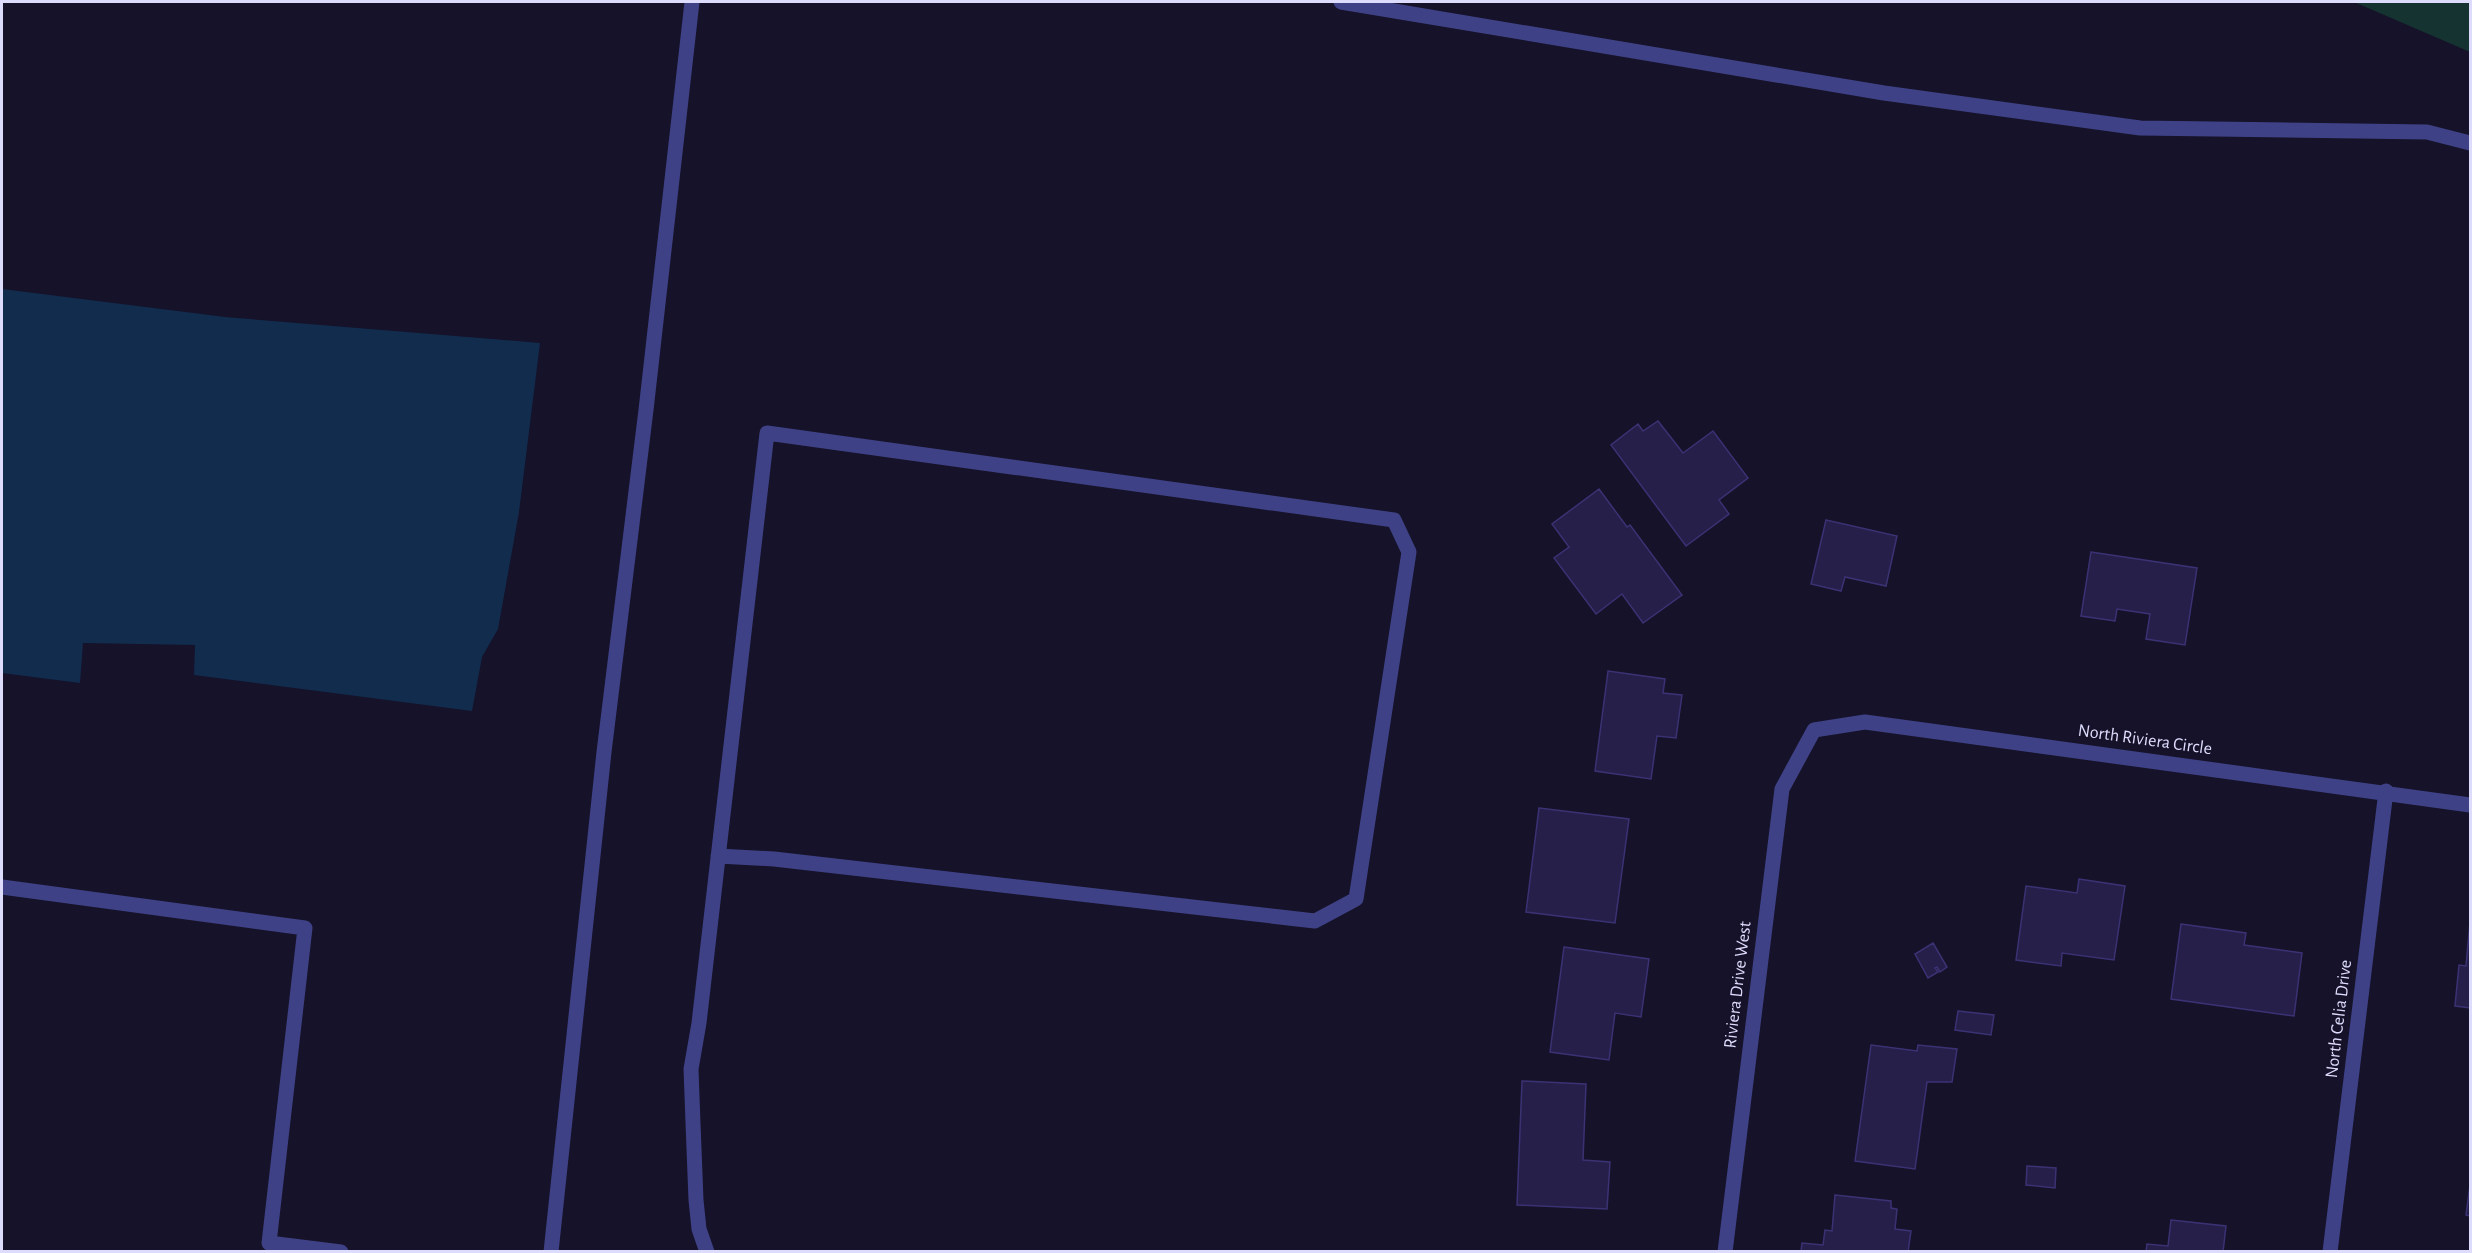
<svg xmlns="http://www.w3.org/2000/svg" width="2472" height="1253" viewBox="0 0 2472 1253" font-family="'Alegreya Sans',sans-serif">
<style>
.green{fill:#153330}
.water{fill:#122c4e}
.building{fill:#251f4a;stroke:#3b3274;stroke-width:1.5}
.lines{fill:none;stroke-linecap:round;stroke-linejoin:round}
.service{stroke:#3f4186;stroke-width:15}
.minor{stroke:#3f4186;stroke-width:15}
.labels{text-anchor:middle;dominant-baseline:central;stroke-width:4.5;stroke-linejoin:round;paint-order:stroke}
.street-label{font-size:18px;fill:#dedcfd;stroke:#151229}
</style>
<rect width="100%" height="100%" fill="#151229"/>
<path class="green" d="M 2354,2 L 2470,2 L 2470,52 Z"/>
<path class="water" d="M 2,289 L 225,317 L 540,343 L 519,512 L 498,629 L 482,657 L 472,711 L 194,675 L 195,645 L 83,643 L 80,683 L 2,673 Z"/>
<path class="building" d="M 1658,421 L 1683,453 L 1713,431 L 1748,478 L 1719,500 L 1729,514 L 1686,546 L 1611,445 L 1638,424 L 1643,431 Z
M 1599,489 L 1627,527 L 1630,525 L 1682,595 L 1643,623 L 1622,594 L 1596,614 L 1554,558 L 1569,547 L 1552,524 Z
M 1826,520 L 1897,536 L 1886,586 L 1845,577 L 1841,591 L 1811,584 Z
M 2091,552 L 2197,568 L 2185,645 L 2146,639 L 2150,614 L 2117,609 L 2115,621 L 2081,616 Z
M 1608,671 L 1665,679 L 1663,693 L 1682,695 L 1676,738 L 1657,736 L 1651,779 L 1595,771 Z
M 1539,808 L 1629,819 L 1615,923 L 1526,912 Z
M 2079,879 L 2125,886 L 2114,960 L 2062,953 L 2061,966 L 2016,960 L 2026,886 L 2077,893 Z
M 2470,922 L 2470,1008 L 2455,1006 L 2459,965 L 2466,966 Z
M 2181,924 L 2246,933 L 2244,945 L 2302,953 L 2294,1016 L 2171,999 Z
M 1933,943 L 1947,967 L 1940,972 L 1937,967 L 1935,968 L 1938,972 L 1928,978 L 1915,954 Z
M 1564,947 L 1649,959 L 1641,1017 L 1615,1013 L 1609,1060 L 1550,1052 Z
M 1958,1011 L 1994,1015 L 1991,1035 L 1955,1030 Z
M 1871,1045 L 1917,1051 L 1918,1045 L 1957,1049 L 1952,1082 L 1927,1082 L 1915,1169 L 1855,1161 Z
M 1522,1081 L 1586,1084 L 1583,1160 L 1610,1162 L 1607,1209 L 1517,1205 Z
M 2027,1166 L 2056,1168 L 2055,1188 L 2026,1185 Z
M 2470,1185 L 2470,1216 L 2466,1215 Z
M 1835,1195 L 1891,1201 L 1891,1208 L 1897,1209 L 1895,1229 L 1911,1231 L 1908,1252 L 1801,1252 L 1802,1243 L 1823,1245 L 1825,1230 L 1832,1231 Z
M 2171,1220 L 2226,1226 L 2223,1252 L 2146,1252 L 2147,1244 L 2168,1246 Z"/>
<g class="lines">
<path class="service" d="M 2,887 L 305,928 L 269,1243 L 341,1252
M 707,1252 L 699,1229 L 696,1200 L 693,1123 L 691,1069 L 699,1023 L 767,433 L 1394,520 L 1409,552 L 1356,899 L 1315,921 L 774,859 L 718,856"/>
<path class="minor" d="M 1341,2 L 1884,93 L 2140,128 L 2427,132 L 2470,143
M 551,1252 L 604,752 L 646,410 L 692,2
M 1725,1252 L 1782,789 L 1814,730 L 1865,722 L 2470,805
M 2330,1252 L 2386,791"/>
</g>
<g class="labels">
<g class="street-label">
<text transform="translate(2145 740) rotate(8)">North Riviera Circle</text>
<text transform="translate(1738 985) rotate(-83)">Riviera Drive West</text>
<text transform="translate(2339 1019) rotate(-83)">North Celia Drive</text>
</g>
</g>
<rect width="2472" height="1253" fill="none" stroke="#dedcfd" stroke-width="6"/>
</svg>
